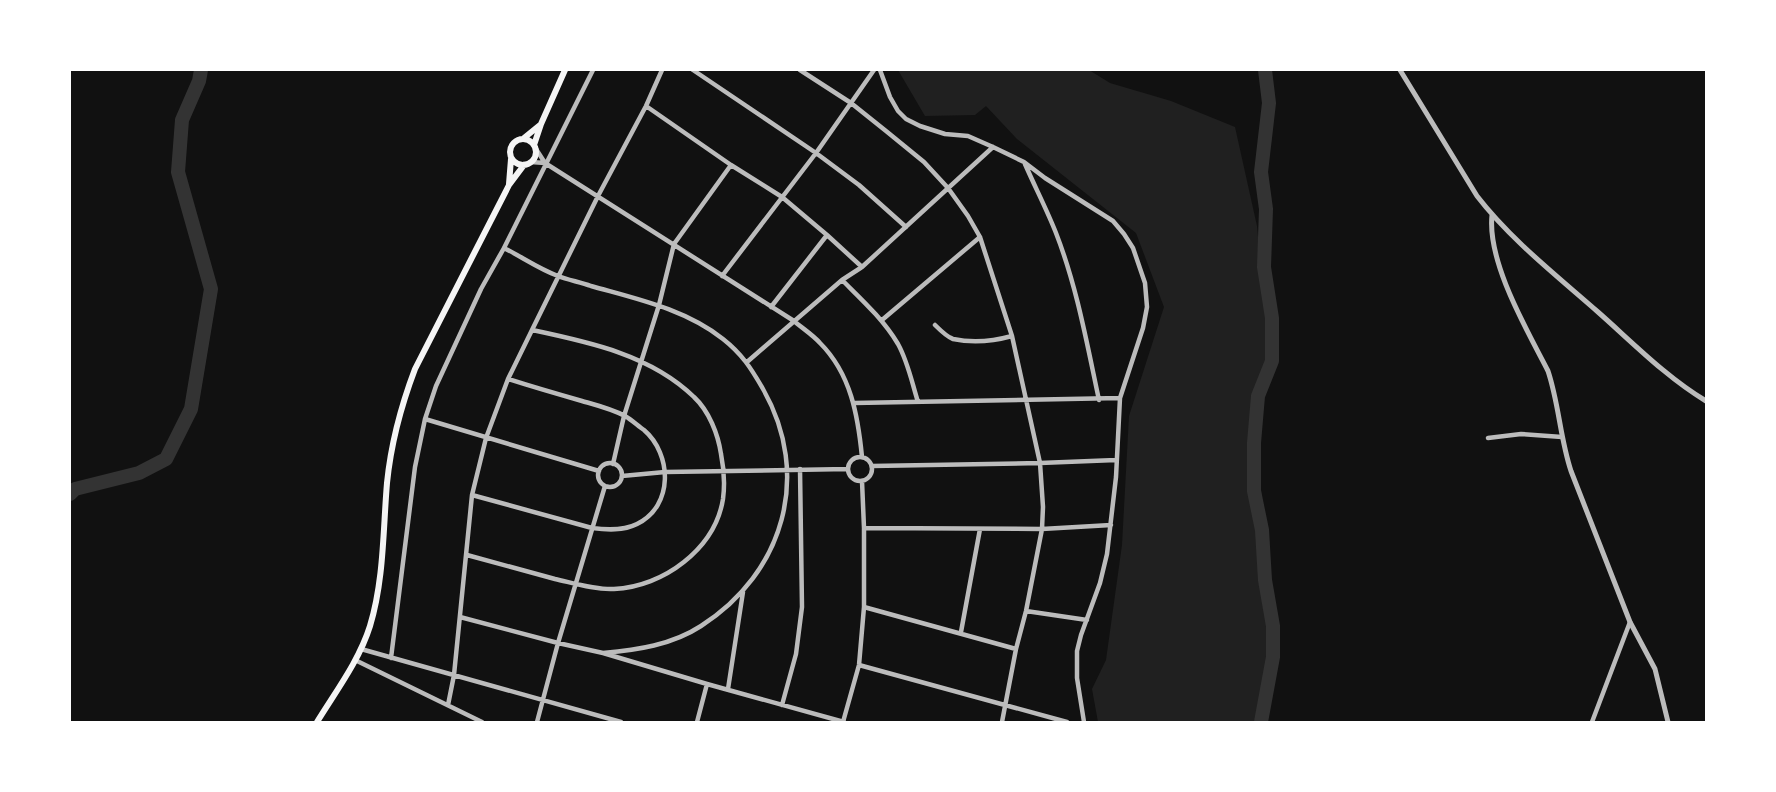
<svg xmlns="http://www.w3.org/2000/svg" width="1776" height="792" viewBox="0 0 1776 792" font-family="'Fira Sans Condensed',sans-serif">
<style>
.green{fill:#202020}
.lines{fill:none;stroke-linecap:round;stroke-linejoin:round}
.river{stroke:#333;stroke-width:14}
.minor{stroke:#bcbcbc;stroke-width:4.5}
.tertiary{stroke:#bcbcbc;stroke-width:5}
.secondary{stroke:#f5f5f5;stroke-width:6}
</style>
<rect width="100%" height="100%" fill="#111"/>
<path class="green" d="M 898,70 L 1089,70 L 1110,83 L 1171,101 L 1235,127 L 1257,226 L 1269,354 L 1258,460 L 1278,653 L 1254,722 L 1098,722 L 1092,689 L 1106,660 L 1122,545 L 1129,416 L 1164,307 L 1136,233 L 1017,139 L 986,106 L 975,115 L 925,116 Z"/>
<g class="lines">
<path class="river" d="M 70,494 L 75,489 L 139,473 L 166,459 L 191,409 L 211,289 L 178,172 L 182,120 L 199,81 L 201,70
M 1261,722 L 1273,657 L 1273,626 L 1265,580 L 1262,530 L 1254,491 L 1254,443 L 1258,396 L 1272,361 L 1272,318 L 1264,267 L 1266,209 L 1261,172 L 1269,103 L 1265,70"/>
<path class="minor" d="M 693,70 L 816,153 L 859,185 L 906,227
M 800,70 L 851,103 L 886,131 L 924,162 L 948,188 L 968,216 L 980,237 L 1012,336 L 1040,463 L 1043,507 L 1042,529 L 1026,611 L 1016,649 L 1002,722
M 880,70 L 890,97 L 898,111 L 906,119 L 920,126 L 945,134 L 968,136 L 993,147 L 1024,162 L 1045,178 L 1113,221 L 1124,234 L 1133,248 L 1145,283 L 1147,307 L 1143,328 L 1120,398 L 1116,477 L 1107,554 L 1100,583 L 1081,635 L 1077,651 L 1077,678 L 1084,722
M 646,106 L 731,165 L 782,197 L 827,235 L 862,267
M 536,149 L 545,163 L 794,321 C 802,328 813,335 820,343 C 851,374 858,416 862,457
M 531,162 L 545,163
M 1025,164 C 1035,187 1047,210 1056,233 C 1077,287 1087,344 1099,400
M 504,248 C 522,257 539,269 558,276 C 568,280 580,282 591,286 C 637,299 685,309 723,339 C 742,354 751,368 763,389 C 812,475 784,573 701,626 C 672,645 637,650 603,653
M 722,276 L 816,153 L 874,70
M 842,280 C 862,300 883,319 898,344 C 908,362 912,383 918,402
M 771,307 L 827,235
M 882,320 L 980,237
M 935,325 C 940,330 947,337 953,339 C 972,343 994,341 1012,336
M 747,362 L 842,280 L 862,267 L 993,147
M 854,403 L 1120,398
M 425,419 L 599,471
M 1488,438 L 1521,434 L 1562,437
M848 469a12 12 0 1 1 24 0a12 12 0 1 1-24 0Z
M598 475a12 12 0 1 1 24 0a12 12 0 1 1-24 0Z
M 613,464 L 624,416 L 659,305 L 674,244 L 731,165
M 872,466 L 1040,463 L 1116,460
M 622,476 L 665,472 L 848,469
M 472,495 L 592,528 C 607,530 623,531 637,524 C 674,506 672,454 644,430 C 638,426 632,420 625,416 C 612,409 596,405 582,401 C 557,394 533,387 508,379
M 864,528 L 1042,529 L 1111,525
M 467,555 C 496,563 525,571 555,579 C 573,583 595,590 614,589 C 663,587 715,549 723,499 C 725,484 724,469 721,454 C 718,434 709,411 694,397 C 651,355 589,342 532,330
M 864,607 L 1016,649
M 1026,611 L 1087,620
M 460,617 L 558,643 L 603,653 L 707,684 L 844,722
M 961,632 L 980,529
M 361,649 L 621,722
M 391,658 L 415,467 L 425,419 L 436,386 L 481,289 L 504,248 L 593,70
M 355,660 L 482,722
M 859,665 L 1067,722
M 728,689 L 743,592
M 448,705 L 454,675 L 472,495 L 486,438 L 508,379 L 532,330 L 598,196 L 646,106 L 662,70
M 782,705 L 796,654 L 802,607 L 800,469
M 537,722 L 558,643 L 605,486
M 697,722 L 707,684
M 843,722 L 859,665 L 864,607 L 864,528 L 862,481
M 1592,722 L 1630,622"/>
<path class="tertiary" d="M 1400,70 L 1477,196 C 1511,240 1556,275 1598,312 C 1632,342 1666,377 1706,401
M 1492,215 C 1487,262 1527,330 1548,371 C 1559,404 1560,438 1571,471 L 1630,622 L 1655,669 L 1668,722"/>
<path class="secondary" d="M 524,138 L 540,125
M510 152a13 13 0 1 1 26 0a13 13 0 1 1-26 0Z
M 534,145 L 541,124 L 565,70
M 509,184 L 511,159
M 317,722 C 336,691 359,661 370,626 C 384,580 383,530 387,483 C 391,443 401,406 415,369 L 509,185 L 524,165"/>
</g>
<rect width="1776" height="792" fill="none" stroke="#ffffff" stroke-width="142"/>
</svg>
